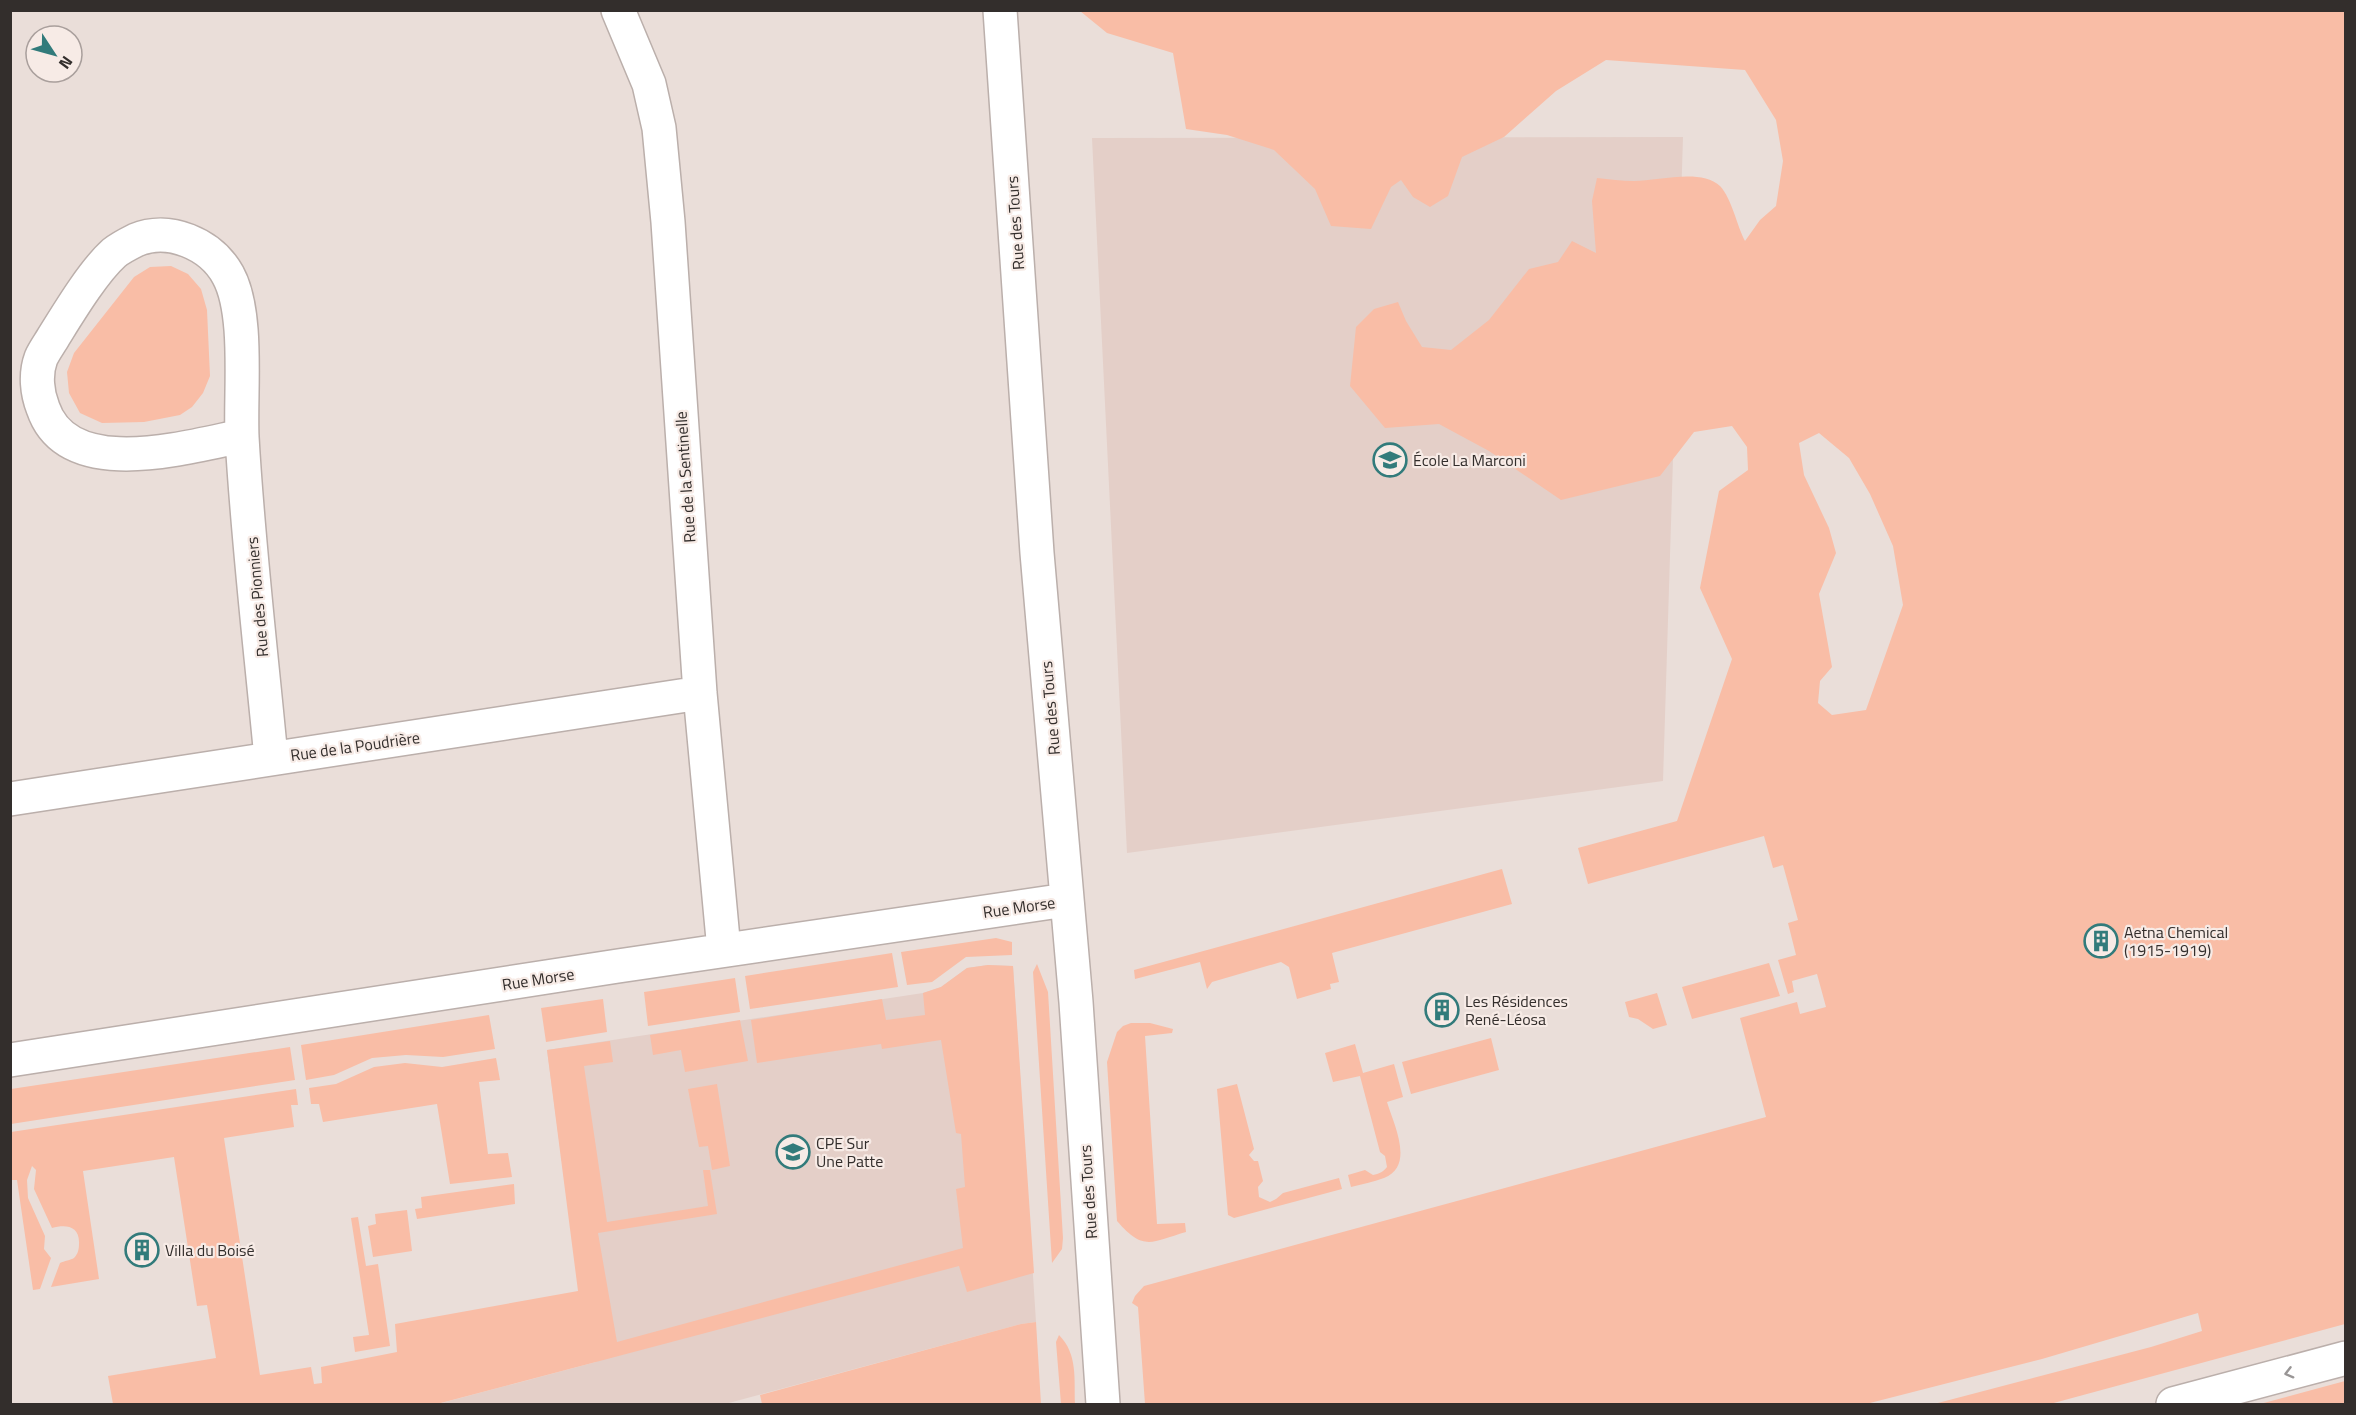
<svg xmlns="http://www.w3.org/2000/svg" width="2356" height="1415" viewBox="0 0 2356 1415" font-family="'Titillium Web',sans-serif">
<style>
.built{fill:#e4cfc8}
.green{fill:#f9bda6;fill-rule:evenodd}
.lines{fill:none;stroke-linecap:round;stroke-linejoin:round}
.minor-casing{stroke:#bbafab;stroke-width:36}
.primary-casing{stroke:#bbafab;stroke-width:36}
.minor{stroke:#fff;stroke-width:33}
.primary{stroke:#fff;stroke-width:33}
.oneway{stroke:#999696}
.labels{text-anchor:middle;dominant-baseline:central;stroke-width:4.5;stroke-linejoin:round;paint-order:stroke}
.street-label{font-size:16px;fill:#332e2c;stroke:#f7ebe6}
.poi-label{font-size:16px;fill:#332e2c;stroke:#f7ebe6;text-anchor:start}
</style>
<rect width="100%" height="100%" fill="#eaded9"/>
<path class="built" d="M 1683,137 L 1663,781 L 1127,853 L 1092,138 Z
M 988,965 L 1013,966 L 1036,1322 L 1021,1324 L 725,1404 L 438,1404 L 596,1362 L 577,1236 L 572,1237 L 547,1050 L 923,993 L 941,987 L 967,968 Z"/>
<path class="green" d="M 1080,11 L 2345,11 L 2345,1324 L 2050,1404 L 1934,1404 L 2151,1347 L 2202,1331 L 2198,1313 L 2042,1359 L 1866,1404 L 1145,1404 L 1138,1307 L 1132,1303 L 1135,1296 L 1144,1286 L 1766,1117 L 1740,1018 L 1797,1002 L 1800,1014 L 1826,1007 L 1817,974 L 1792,981 L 1794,992 L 1788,994 L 1778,960 L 1796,955 L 1788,923 L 1798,920 L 1783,865 L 1773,868 L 1764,836 L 1588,884 L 1578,848 L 1677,821 L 1732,659 L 1700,588 L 1719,491 L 1748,470 L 1747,447 L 1732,426 L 1694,432 L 1660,476 L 1561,500 L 1489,451 L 1439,424 L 1385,428 L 1350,386 L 1356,327 L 1374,309 L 1398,302 L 1406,321 L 1422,347 L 1451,350 L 1489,320 L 1529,269 L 1558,262 L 1572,241 L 1596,253 L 1592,201 L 1597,178 C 1609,179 1622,181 1634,181 C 1658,181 1701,168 1720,186 C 1732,199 1737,226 1745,241 L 1760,220 L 1776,206 L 1783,161 L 1776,120 L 1745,70 L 1606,60 L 1556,91 L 1504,137 L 1462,157 L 1448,196 L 1430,207 L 1413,197 L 1401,180 L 1391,187 L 1371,229 L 1331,226 L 1315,189 L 1274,150 L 1227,135 L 1186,129 L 1173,53 L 1107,33 ZM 1819,433 L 1849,458 L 1870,494 L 1893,546 L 1903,605 L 1866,710 L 1832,715 L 1818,703 L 1820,681 L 1832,667 L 1819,594 L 1836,553 L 1829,528 L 1804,475 L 1799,443 Z
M 171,266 L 188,274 L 201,289 L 207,310 L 210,376 L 203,393 L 192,407 L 180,415 L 144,422 L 102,423 L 80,413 L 69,393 L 67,372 L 74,353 L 134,277 L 150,267 Z
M 1502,869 L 1512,904 L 1332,953 L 1339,982 L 1330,984 L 1331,989 L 1297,999 L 1289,967 L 1281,962 L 1212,982 L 1207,989 L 1200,962 L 1135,979 L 1134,970 Z
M 996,938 L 1012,942 L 1012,955 L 966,957 L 932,982 L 907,985 L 901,952 Z
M 892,953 L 898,987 L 750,1009 L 745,976 Z
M 1769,963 L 1780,996 L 1692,1019 L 1682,987 Z
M 1037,964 L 1048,992 L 1063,1238 L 1062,1249 L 1052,1263 L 1033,972 Z
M 988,965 L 1013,966 L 1034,1273 L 967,1292 L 959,1266 L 437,1404 L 113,1404 L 108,1376 L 216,1358 L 207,1305 L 197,1306 L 174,1157 L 83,1171 L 99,1279 L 51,1287 L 60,1263 C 64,1261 71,1260 74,1258 C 78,1254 79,1249 79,1244 C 80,1226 66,1224 52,1228 L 34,1189 L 36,1170 L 32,1166 L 27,1180 L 28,1198 L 45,1236 L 44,1249 L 51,1258 L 40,1289 L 33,1290 L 17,1180 L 11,1180 L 11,1132 L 296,1089 L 298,1105 L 291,1105 L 294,1127 L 224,1138 L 260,1375 L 311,1367 L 314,1384 L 322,1383 L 321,1367 L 397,1352 L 395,1324 L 578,1291 L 547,1050 L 610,1041 L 613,1062 L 584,1066 L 607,1222 L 708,1206 L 703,1170 L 710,1170 L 717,1214 L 598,1233 L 617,1342 L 963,1248 L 956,1189 L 965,1187 L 961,1134 L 956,1133 L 941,1040 L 882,1049 L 881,1044 L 757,1063 L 751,1020 L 882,999 L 886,1020 L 925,1015 L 923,993 L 941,987 L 967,968 Z
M 735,978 L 740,1012 L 648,1026 L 644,992 Z
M 1657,993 L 1667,1025 L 1653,1029 L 1638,1019 L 1629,1017 L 1625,1002 Z
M 603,999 L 607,1032 L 546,1042 L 541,1008 Z
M 489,1015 L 495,1049 L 443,1057 L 406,1055 L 372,1058 L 334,1075 L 306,1080 L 301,1045 Z
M 740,1020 L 748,1061 L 685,1072 L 681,1050 L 653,1055 L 650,1035 Z
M 1131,1023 L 1150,1023 L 1173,1029 L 1172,1033 L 1145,1036 L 1157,1224 L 1185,1223 L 1186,1232 C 1151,1242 1144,1252 1117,1221 L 1107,1062 L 1117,1032 L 1123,1026 Z
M 1491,1038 L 1499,1070 L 1411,1094 L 1402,1062 Z
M 1355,1044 L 1363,1073 L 1394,1064 L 1403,1097 L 1387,1102 C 1394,1125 1415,1166 1384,1178 C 1373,1182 1362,1184 1351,1187 L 1348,1175 L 1365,1170 L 1373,1175 C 1379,1174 1383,1172 1387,1167 L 1385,1156 L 1380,1152 L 1360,1076 L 1333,1082 L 1325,1053 Z
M 290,1047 L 295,1080 L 11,1124 L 11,1089 Z
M 496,1058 L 500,1080 L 479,1082 L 488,1154 L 508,1153 L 512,1177 L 450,1184 L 437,1104 L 323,1122 L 319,1104 L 311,1104 L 309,1088 L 336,1084 L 374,1067 L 405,1063 L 442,1067 Z
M 717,1084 L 730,1166 L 712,1170 L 708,1146 L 699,1147 L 688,1089 Z
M 1237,1084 L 1254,1149 L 1249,1155 L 1254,1161 L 1258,1161 L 1263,1181 L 1258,1187 L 1259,1197 L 1270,1202 L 1276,1199 L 1283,1193 L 1339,1178 L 1342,1189 L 1234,1218 L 1228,1215 L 1217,1089 Z
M 514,1184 L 515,1204 L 417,1219 L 415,1209 L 422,1208 L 421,1197 Z
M 407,1210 L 412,1251 L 373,1257 L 368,1226 L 376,1224 L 375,1214 Z
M 358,1217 L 366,1266 L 378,1264 L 390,1346 L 355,1352 L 353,1337 L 369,1335 L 351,1218 Z
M 1036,1322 L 1041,1404 L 762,1404 L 760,1395 L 1021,1324 Z
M 1059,1335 C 1078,1354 1074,1380 1075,1404 L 1061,1404 L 1056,1342 Z
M 2345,1381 L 2345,1404 L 2260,1404 Z"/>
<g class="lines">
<defs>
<path id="minor" d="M 618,10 L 649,84 L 659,128 L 668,222 L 700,693 L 724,950
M 1000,10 L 1037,553 L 1076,1002 L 1103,1404
M 242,436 C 187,447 68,482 43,408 C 37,393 35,374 41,358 C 44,351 50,343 54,336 C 69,312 93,272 114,253 C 120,248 128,244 136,240 C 169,226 211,244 228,275 C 249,313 240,392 242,437 C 248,544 261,651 271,758
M 10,799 L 700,693
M 10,1060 L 618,966 L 1066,900"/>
<path id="primary" d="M 2173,1404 L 2346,1358"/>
</defs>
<use href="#minor" class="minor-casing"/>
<use href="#primary" class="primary-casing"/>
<use href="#minor" class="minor"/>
<use href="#primary" class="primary"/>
</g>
<defs><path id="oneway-chevron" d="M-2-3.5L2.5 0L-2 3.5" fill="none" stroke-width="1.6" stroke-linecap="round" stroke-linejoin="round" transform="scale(1.5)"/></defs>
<use class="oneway" href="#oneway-chevron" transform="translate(2289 1373) rotate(165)"/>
<defs>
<symbol id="school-ring" viewBox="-11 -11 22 22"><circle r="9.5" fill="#f7ebe6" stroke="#327b7b" stroke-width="1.5"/><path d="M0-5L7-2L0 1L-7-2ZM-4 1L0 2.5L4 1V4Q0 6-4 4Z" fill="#327b7b"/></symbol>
<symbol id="building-ring" viewBox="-11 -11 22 22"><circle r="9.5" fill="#f7ebe6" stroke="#327b7b" stroke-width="1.5"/><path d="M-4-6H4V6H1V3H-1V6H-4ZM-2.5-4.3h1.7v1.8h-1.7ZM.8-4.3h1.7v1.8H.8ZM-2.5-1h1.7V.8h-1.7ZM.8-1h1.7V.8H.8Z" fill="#327b7b"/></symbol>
</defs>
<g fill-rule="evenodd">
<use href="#school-ring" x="1371" y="441" width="38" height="38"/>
<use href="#building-ring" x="2082" y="922" width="38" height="38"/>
<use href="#building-ring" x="1423" y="991" width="38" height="38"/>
<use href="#school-ring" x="774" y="1133" width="38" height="38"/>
<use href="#building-ring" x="123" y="1231" width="38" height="38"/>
</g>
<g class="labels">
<g class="street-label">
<text transform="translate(1015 223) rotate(-94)">Rue des Tours</text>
<text transform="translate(685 477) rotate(-94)">Rue de la Sentinelle</text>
<text transform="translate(257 597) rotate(-95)">Rue des Pionniers</text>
<text transform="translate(1050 708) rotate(-95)">Rue des Tours</text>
<text transform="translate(355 746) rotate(-8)">Rue de la Poudrière</text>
<text transform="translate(1019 907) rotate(-8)">Rue Morse</text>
<text transform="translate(538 979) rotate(-9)">Rue Morse</text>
<text transform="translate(1088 1192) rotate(-94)">Rue des Tours</text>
</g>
<g class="poi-label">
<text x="1413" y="460">École La Marconi</text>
<text x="2124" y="932">Aetna Chemical<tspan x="2124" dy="18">(1915-1919)</tspan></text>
<text x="1465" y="1001">Les Résidences<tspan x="1465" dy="18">René-Léosa</tspan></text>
<text x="816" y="1143">CPE Sur<tspan x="816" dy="18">Une Patte</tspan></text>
<text x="165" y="1250">Villa du Boisé</text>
</g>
</g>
<rect width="2356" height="1415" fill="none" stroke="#332e2c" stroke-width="24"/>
<g transform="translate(54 54) rotate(126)"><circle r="28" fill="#f7ebe6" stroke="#a99f9c" stroke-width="1.5"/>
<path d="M0-4.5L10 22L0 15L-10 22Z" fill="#327b7b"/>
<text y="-9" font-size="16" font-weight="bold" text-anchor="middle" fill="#332e2c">N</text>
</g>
</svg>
